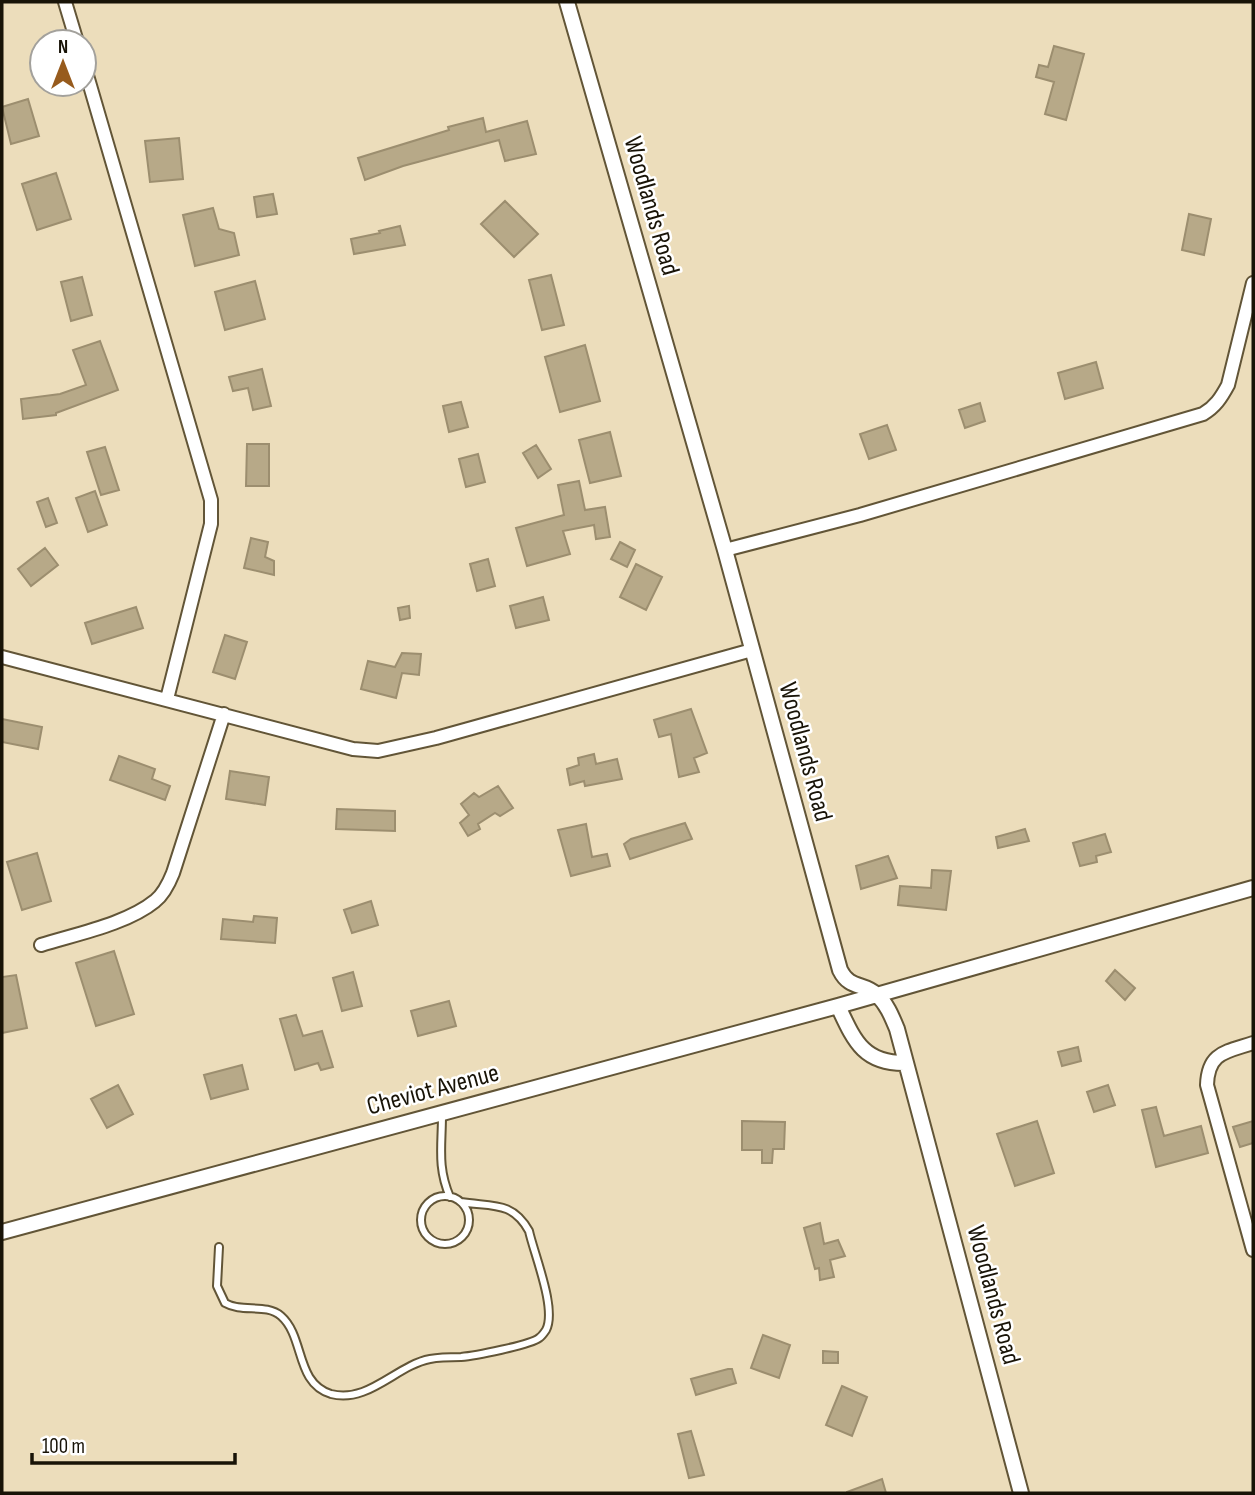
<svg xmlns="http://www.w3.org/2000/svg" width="1255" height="1495" viewBox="0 0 1255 1495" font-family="'Sofia Sans Condensed',sans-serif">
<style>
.building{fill:#b7a988;stroke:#9c8e6f;stroke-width:2}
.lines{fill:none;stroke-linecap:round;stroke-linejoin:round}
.service-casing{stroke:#625537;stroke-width:10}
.minor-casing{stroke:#625537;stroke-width:16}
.tertiary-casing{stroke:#625537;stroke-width:18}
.service{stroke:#fff;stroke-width:6}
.minor{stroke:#fff;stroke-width:12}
.tertiary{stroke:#fff;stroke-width:14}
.labels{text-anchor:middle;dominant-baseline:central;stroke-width:5;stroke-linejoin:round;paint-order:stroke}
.street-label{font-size:26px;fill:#181307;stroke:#fff}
</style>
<rect width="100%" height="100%" fill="#ecddbb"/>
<path class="building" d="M 1054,46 L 1084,54 L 1066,120 L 1045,114 L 1054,82 L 1036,77 L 1039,65 L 1048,67 Z
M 28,99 L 39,136 L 11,144 L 2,107 Z
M 483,118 L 486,132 L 527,121 L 536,154 L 505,161 L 499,140 L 403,166 L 365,180 L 358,158 L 449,130 L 448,127 Z
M 179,138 L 183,179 L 150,182 L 145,141 Z
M 56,173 L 71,219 L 37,230 L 22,184 Z
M 273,194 L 277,214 L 257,217 L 254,197 Z
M 505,201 L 538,234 L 514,257 L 481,224 Z
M 213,208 L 219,229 L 234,233 L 239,255 L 195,266 L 183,215 Z
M 1189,214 L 1211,219 L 1204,255 L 1182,250 Z
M 400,226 L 405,245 L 354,254 L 351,239 L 380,233 L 379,231 Z
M 551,275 L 564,325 L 542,330 L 529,280 Z
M 82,277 L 92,315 L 71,321 L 61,282 Z
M 255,281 L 265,319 L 225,330 L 215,292 Z
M 100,341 L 118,390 L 56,413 L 56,415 L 23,419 L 21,399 L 60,394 L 86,385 L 73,350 Z
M 585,345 L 600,401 L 560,412 L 545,357 Z
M 1096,362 L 1103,388 L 1065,399 L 1058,373 Z
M 262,369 L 271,406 L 253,410 L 248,388 L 233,391 L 229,377 Z
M 461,402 L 468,427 L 449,432 L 443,406 Z
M 980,403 L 985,421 L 965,428 L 959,410 Z
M 887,425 L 896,450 L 869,459 L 860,434 Z
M 610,432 L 621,476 L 590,483 L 579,440 Z
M 247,444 L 269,444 L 269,486 L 246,486 Z
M 536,445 L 551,469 L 538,478 L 523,453 Z
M 105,447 L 119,490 L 101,495 L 87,452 Z
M 478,454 L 485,482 L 466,487 L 459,459 Z
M 579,481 L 585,510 L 605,507 L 610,537 L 596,539 L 594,525 L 563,531 L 570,554 L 527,566 L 516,528 L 564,515 L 558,485 Z
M 95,491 L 107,525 L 88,532 L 76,498 Z
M 48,498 L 57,523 L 46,527 L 37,502 Z
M 251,538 L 268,542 L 265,557 L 274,561 L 274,575 L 244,568 Z
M 620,542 L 635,550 L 627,567 L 611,559 Z
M 45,548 L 58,565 L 31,586 L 18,569 Z
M 488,559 L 495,586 L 477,591 L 470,564 Z
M 636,564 L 662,577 L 646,610 L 620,597 Z
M 543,597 L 549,620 L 516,628 L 510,606 Z
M 409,606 L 410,618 L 400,620 L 398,608 Z
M 136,607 L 143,628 L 92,644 L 85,623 Z
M 225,635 L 247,642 L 235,679 L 213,672 Z
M 402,653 L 421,654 L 419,675 L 402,673 L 396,698 L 361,689 L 368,661 L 395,667 Z
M 691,709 L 707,753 L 694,758 L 699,772 L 679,777 L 671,734 L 659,737 L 654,720 Z
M 2,719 L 42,727 L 38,749 L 2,742 Z
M 594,754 L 596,764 L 617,759 L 622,779 L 585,786 L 584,781 L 570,785 L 567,769 L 579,765 L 578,758 Z
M 119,756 L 155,769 L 152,779 L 170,786 L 165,800 L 110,780 Z
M 230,771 L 269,777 L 265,805 L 226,799 Z
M 498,786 L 513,808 L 500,816 L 495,813 L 478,824 L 480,829 L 468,836 L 460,823 L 469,815 L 461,804 L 474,793 L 479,797 Z
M 337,809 L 395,811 L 395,831 L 336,829 Z
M 685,823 L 692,839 L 630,859 L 624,844 L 631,839 Z
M 586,824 L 592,857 L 607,854 L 610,866 L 571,876 L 558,830 Z
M 1025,829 L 1029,841 L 998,848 L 996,837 Z
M 1105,834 L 1111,852 L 1096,856 L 1097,862 L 1080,866 L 1073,843 Z
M 37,853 L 51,901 L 22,910 L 7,862 Z
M 888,856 L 897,878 L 861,889 L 856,866 Z
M 932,870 L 951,871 L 946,910 L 898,905 L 900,886 L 931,888 Z
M 371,901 L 378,925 L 352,933 L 344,910 Z
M 254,916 L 277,918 L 275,943 L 221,939 L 223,919 L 253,922 Z
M 114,951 L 134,1014 L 96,1026 L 76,963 Z
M 1115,970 L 1135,988 L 1125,1000 L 1106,981 Z
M 353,972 L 362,1006 L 342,1011 L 333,978 Z
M 16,975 L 27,1028 L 2,1033 L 2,977 Z
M 449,1001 L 456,1026 L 418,1036 L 411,1011 Z
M 296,1015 L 303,1036 L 322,1031 L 333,1067 L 321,1070 L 318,1063 L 295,1070 L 280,1019 Z
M 1078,1047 L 1081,1061 L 1062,1066 L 1058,1052 Z
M 242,1065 L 248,1089 L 211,1099 L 204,1075 Z
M 118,1085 L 133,1114 L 107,1128 L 91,1099 Z
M 1108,1085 L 1115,1105 L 1094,1112 L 1087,1092 Z
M 1156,1107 L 1164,1136 L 1201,1126 L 1208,1153 L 1156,1167 L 1142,1110 Z
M 742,1121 L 785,1122 L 784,1149 L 773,1149 L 772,1163 L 762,1163 L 762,1150 L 742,1150 Z
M 1037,1121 L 1054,1173 L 1015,1186 L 997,1134 Z
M 1253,1121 L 1253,1143 L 1240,1147 L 1233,1127 Z
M 820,1223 L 824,1244 L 838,1240 L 845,1256 L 830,1260 L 834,1277 L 820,1280 L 819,1268 L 815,1269 L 804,1228 Z
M 763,1335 L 790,1345 L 779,1378 L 751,1368 Z
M 823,1351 L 838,1352 L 838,1363 L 823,1363 Z
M 728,1369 L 732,1369 L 736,1383 L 696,1395 L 691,1379 Z
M 842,1386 L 867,1397 L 852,1436 L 826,1425 Z
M 691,1431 L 704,1475 L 689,1478 L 678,1434 Z
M 882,1479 L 886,1493 L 847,1493 L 847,1492 Z"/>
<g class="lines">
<defs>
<path id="service" d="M 442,1115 C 442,1146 437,1167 450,1197
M421 1220a24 24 0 1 1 48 0a24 24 0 1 1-48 0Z
M 219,1247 L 217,1286 L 225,1303 C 242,1313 266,1303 281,1316 C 305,1337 295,1383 331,1394 C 368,1404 397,1365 430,1359 C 440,1357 451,1357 461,1357 C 474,1356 530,1345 539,1338 C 542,1336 544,1333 546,1330 C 557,1309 534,1254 529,1231 C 512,1200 490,1207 461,1202"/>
<path id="minor" d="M 65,2 L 77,42
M 84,65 L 211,500 L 211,524 L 167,699
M 725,550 L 860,515 L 1203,414 C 1215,407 1221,398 1228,385 L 1253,283
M 2,657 L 353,749 L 378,751 L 436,738 L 752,650
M 41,945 C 76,934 127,924 155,901 C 164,894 169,883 173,873 L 224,714
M 1253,1043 C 1226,1052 1208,1052 1207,1085 L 1253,1250"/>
<path id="tertiary" d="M 567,2 L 725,550 L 840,970 C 850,990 863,982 877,995 C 887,1004 892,1017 897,1029 L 1021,1493
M 838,1006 C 854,1040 863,1064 906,1063
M 2,1232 L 838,1006 L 1253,888"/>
</defs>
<use href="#service" class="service-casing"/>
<use href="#minor" class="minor-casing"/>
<use href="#tertiary" class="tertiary-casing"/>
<use href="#service" class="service"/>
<use href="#minor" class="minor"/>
<use href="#tertiary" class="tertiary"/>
</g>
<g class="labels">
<g class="street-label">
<text transform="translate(651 206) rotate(74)">Woodlands Road</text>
<text transform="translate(805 752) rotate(75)">Woodlands Road</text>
<text transform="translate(433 1090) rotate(-15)">Cheviot Avenue</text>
<text transform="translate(993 1295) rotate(75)">Woodlands Road</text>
</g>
</g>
<rect width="1255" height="1495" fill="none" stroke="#181307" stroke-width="7"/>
<g transform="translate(63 63)"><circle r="33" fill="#ffffff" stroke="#a3a19c" stroke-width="2"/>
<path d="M0-5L12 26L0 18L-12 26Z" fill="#975b1d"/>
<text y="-10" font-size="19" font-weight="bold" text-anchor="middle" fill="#181307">N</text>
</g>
<path d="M32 1453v10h203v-10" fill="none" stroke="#181307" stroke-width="3.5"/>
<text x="42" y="1453" font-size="21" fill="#181307" stroke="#ffffff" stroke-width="5" paint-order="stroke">100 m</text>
</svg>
